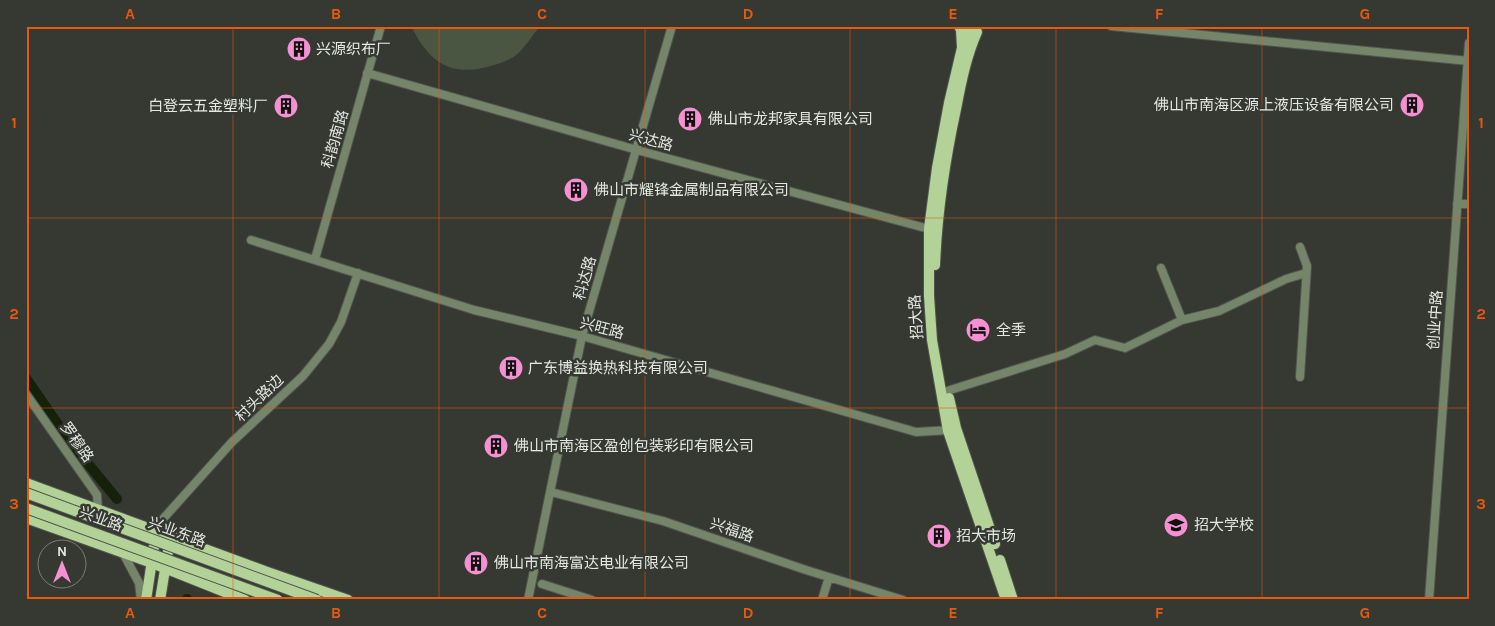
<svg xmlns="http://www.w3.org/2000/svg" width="1495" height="626" viewBox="0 0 1495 626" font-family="Karla,'Noto Sans SC',sans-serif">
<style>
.green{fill:#4a5641}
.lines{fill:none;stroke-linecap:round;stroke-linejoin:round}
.river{stroke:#15210b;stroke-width:10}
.minor-casing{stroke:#51554e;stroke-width:10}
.major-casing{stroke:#51554e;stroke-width:12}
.minor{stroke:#758569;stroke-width:8}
.major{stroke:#b2d297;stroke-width:10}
.major-bridge-casing{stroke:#51554e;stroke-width:12;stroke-linecap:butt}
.major-bridge{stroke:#b2d297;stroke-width:10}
.grid{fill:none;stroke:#e8590c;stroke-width:1;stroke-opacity:0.55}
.labels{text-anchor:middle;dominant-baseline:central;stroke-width:5;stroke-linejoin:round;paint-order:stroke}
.poi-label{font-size:15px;fill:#e3e6e1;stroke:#353932;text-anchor:start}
.street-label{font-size:15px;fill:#e3e6e1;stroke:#353932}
.neatline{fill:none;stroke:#e8590c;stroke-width:2}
.grid-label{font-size:16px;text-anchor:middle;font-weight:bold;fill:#e8590c}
</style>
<rect width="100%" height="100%" fill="#353932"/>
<path class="green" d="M 411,26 L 540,26 C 533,34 523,51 515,56 C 508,61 496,65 487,67 C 448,77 428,60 411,26 Z"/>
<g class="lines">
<path class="river" d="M 26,378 L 71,443 L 117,499
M 187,599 L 187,600"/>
<defs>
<path id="minor" d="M 1111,26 L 1469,61
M 367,73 L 637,150 L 929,229 L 933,232
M 1457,204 L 1469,204
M 251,240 L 474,310 L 582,336 L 916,432 L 951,430
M 315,259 L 381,26
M 1161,268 L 1182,320
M 1300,377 L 1307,266 L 1300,247
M 947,391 L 1065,354 L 1095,340 L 1125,348 L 1182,320 L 1219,311 L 1286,279 L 1306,273
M 26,394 L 97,495 L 98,509
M 551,492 L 663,521 L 806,570 L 903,600
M 157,531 L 162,520 L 232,442 L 303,376 L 329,344 L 341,322 L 358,273
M 123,553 L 139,583 L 141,600
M 542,584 L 592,600
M 528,600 L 582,336 L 672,26
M 822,600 L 829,577
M 1429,600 L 1469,43"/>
<path id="major" d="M 959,26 L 961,30 L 962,47
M 972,26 L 962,48 L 949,103 L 937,168 L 929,229 L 929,296 L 932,340 L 948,431 L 1006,600
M 935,265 C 937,213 945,160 956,109 C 961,83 966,57 977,32
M 949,398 L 956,428 L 995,544
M 26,483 L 270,573 L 348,600
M 26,518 L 152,563 L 245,600
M 1000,560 L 1013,600
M 146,600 L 156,534
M 160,600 L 170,539"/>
</defs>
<use href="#minor" class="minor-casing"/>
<use href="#major" class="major-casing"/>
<use href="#minor" class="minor"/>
<use href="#major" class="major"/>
<defs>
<path id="major-bridge" d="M 26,493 L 317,600
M 26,508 L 278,600"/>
</defs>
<use href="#major-bridge" class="major-bridge-casing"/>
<use href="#major-bridge" class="major-bridge"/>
</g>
<path class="grid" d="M 233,26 L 233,600M 439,26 L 439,600M 645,26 L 645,600M 850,26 L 850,600M 1056,26 L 1056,600M 1262,26 L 1262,600M 26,218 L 1469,218M 26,408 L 1469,408"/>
<defs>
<symbol id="building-disc" viewBox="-11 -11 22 22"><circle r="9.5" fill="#f591d2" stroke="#353932"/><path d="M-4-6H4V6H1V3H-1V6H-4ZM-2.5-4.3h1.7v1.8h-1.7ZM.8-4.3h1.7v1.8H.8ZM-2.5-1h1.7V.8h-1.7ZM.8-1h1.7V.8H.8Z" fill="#111"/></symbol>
<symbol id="hotel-disc" viewBox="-11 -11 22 22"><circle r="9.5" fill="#f591d2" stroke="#353932"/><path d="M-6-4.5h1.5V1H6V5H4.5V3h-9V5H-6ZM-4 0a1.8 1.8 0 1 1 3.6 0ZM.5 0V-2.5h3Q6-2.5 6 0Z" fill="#111"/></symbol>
<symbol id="school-disc" viewBox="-11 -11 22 22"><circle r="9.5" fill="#f591d2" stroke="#353932"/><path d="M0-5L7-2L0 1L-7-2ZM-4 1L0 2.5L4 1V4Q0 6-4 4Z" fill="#111"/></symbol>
</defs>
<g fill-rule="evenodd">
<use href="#building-disc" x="285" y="35" width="28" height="28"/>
<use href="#building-disc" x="1398" y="91" width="28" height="28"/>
<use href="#building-disc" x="272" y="92" width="28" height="28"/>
<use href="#building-disc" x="676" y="105" width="28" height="28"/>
<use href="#building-disc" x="562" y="176" width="28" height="28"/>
<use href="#hotel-disc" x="964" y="316" width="28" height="28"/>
<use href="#building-disc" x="497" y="354" width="28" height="28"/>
<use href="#building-disc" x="482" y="432" width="28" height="28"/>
<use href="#school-disc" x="1162" y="511" width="28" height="28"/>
<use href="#building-disc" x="925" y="522" width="28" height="28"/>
<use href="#building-disc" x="462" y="549" width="28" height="28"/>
</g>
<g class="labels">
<g class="poi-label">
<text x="316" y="49">兴源织布厂</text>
<text x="1394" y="105" text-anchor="end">佛山市南海区源上液压设备有限公司</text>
<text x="268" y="106" text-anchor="end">白登云五金塑料厂</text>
<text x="708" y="119">佛山市龙邦家具有限公司</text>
<text x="594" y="190">佛山市耀锋金属制品有限公司</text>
<text x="996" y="330">全季</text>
<text x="528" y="368">广东博益换热科技有限公司</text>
<text x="514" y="446">佛山市南海区盈创包装彩印有限公司</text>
<text x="1194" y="525">招大学校</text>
<text x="956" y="536">招大市场</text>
<text x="494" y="563">佛山市南海富达电业有限公司</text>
</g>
<g class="street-label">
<text transform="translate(335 139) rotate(-74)">科韵南路</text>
<text transform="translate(651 140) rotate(15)">兴达路</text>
<text transform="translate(585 278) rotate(-74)">科达路</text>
<text transform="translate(916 317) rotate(-94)">招大路</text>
<text transform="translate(1435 320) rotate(-86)">创业中路</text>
<text transform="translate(602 328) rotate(15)">兴旺路</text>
<text transform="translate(259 398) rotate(-44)">村头路边</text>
<text transform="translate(77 442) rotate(55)">罗穆路</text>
<text transform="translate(101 519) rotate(20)">兴业路</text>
<text transform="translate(732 530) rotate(19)">兴福路</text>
<text transform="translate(177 532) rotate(20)">兴业东路</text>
</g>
</g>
<rect width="1495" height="626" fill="none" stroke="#353932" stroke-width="55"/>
<g transform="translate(62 564)"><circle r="24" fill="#353932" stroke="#7b7e78"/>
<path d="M0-4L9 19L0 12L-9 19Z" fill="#f591d2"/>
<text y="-8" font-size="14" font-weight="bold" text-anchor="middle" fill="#e3e6e1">N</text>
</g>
<rect x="28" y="28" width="1440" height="570" class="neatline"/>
<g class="grid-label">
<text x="130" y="19">A</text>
<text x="336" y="19">B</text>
<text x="542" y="19">C</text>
<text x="748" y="19">D</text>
<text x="953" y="19">E</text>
<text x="1159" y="19">F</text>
<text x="1365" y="19">G</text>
<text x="14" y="128">1</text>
<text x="1481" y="128">1</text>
<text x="14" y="319">2</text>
<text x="1481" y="319">2</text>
<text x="14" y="509">3</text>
<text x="1481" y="509">3</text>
<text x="130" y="618">A</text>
<text x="336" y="618">B</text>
<text x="542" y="618">C</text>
<text x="748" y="618">D</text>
<text x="953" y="618">E</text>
<text x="1159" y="618">F</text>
<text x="1365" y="618">G</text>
</g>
</svg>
